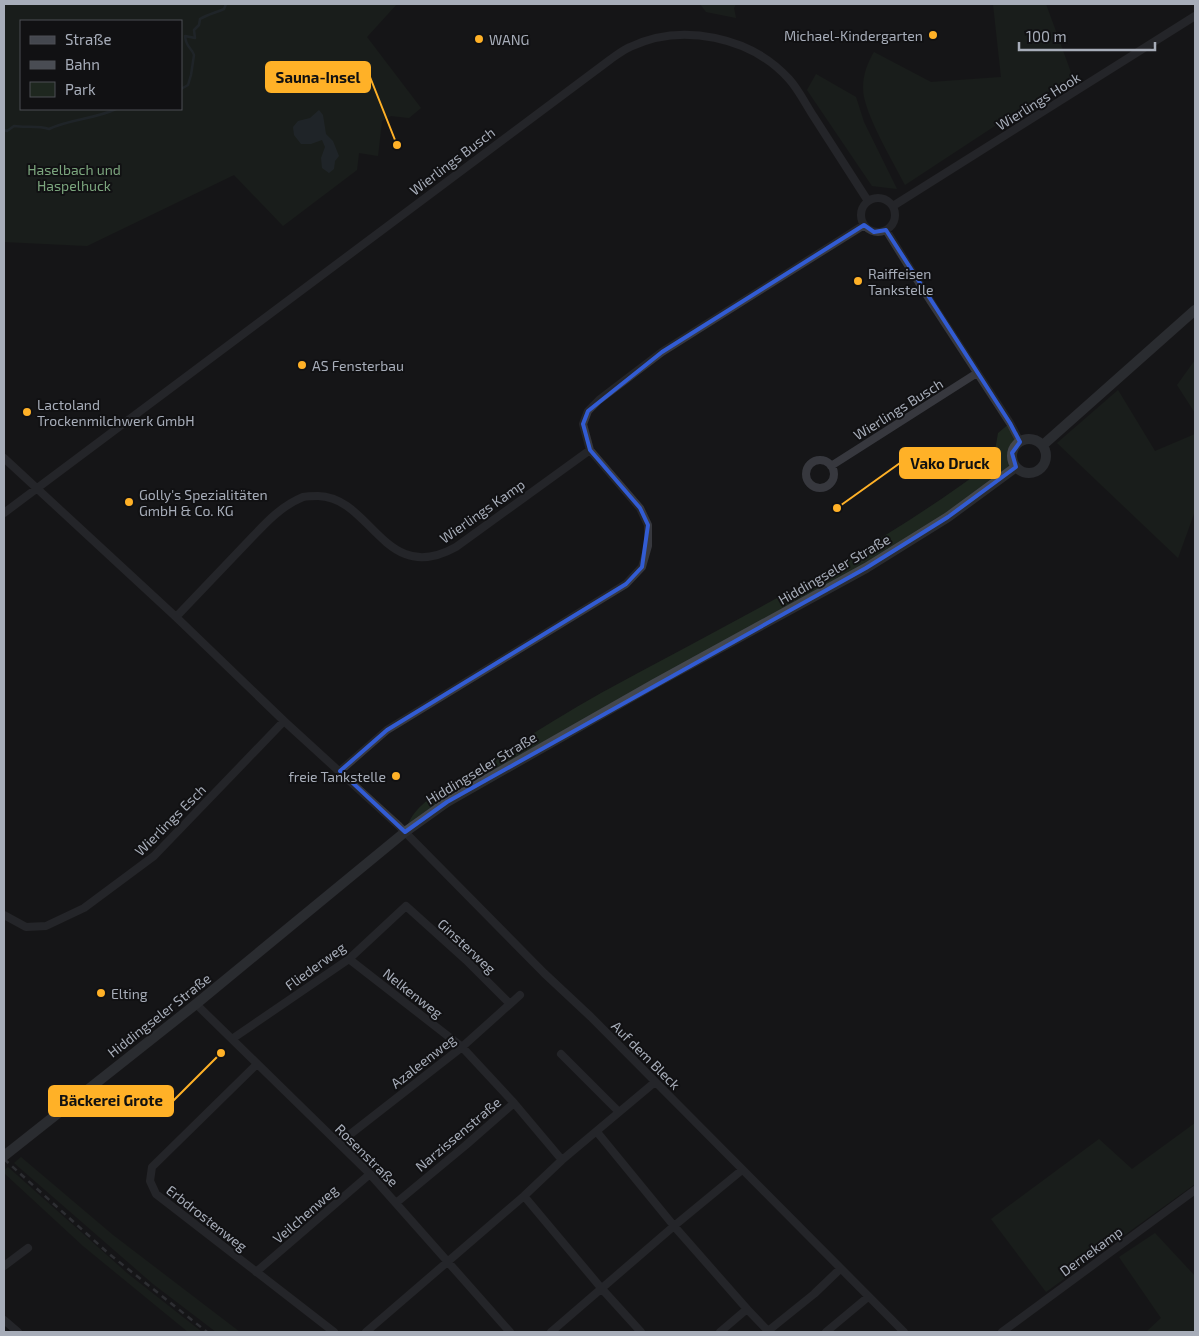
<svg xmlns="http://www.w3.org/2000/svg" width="1199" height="1336" viewBox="0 0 1199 1336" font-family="'Exo 2',sans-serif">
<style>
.green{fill:#1e271f;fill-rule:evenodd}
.water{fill:#2b363d}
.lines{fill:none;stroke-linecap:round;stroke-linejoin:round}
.stream{stroke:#2b363d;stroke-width:2.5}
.street{stroke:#37383e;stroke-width:8}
.secondary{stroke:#44474e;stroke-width:10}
.rail{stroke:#494c53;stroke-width:2.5;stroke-dasharray:6 5;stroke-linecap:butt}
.marked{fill:none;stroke:#325cd3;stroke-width:4;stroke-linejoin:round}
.poi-dot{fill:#ffb127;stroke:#111113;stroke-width:2}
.labels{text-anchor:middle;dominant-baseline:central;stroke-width:4;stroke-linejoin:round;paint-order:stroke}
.poi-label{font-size:14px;fill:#a7adb9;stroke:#111113;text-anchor:start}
.street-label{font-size:14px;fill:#a7adb9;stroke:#111113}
.park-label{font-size:14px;fill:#7ca67e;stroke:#111113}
.leader{fill:none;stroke:#ffb127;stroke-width:2}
.callout-dot{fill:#ffb127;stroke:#111113;stroke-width:2}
.callout{fill:#ffb127;stroke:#ffb127;stroke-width:2}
.callout-label{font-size:15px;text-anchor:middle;font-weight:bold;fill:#111}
</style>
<rect width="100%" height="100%" fill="#161618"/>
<path class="green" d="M 4,4 L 397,4 L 367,37 L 421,108 L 409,118 L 391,116 L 382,121 L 378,156 L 359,153 L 357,170 L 283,226 L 234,175 L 87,246 L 4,242 ZM 21,21 L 181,21 L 181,109 L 21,109 Z
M 700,4 L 736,4 L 734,8 L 736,18 L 706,12 Z
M 993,4 L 1046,4 L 1073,78 L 1036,99 L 905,185 C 892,160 870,123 864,97 C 861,81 866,65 874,52 L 931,82 L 1001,77 Z
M 816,74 L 856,97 L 864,122 L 897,189 L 872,186 L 807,90 Z
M 1195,360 L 1195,413 L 1177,385 Z
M 1118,390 L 1155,451 L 1195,434 L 1195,511 L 1178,558 L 1057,443 Z
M 1010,423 L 1020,442 C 1012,450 1011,457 1016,467 L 866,568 L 405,832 C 412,811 422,804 439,792 C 493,759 546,724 601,693 C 734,620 871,554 993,462 L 998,433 Z
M 1195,1123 L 1195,1184 L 1046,1292 L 991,1219 L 1099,1139 L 1132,1169 Z
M 21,1157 L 113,1235 L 240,1332 L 216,1332 L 153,1284 L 14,1163 Z
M 8,1167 L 127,1273 L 202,1332 L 188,1332 L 83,1246 L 4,1173 L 4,1170 Z
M 1155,1233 L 1195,1276 L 1195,1332 L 1148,1332 L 1147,1331 L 1161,1318 L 1119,1257 Z"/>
<path class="water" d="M 319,110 L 323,115 L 326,134 L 333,141 L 339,156 L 335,161 L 334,169 L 329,173 L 322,168 L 321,158 L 325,147 L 322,140 L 311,144 L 301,144 L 294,135 L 293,127 L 298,121 L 310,118 Z"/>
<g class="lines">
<path class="stream" d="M 181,89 L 188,85 L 191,75 L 194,55 C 192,48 186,48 185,36 L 195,38 L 194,30 L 199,25 L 200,19 C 208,14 215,13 224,9 L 226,4
M 4,130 L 7,131 L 14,126 C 26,128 37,125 49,129 C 70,119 95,119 116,109"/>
<path class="street" d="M861 215a17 17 0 1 1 34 0a17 17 0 1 1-34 0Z
M 893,206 L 1195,16
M 886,230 L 931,302 L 1010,423 L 1020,442
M 4,458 L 176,617 L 284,721 L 399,826 L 544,973 L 591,1017 L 904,1332
M806 474a14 14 0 1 1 28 0a14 14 0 1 1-28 0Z
M 831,466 L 977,373
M 4,513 L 611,59 C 617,55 623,50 630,47 C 682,22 751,37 789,79 C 799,90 806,105 814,117 C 832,145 850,173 868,201
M 176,617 C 197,595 218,573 239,551 C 259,531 276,508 303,497 C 307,496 313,496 318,496 C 372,497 384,587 456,547 L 590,450
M 340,771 L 387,730 L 626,584 L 642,567 L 648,546 L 648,525 L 640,508 L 590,450 L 583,424 L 588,411 L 599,400 L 662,352 L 864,225
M 4,915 L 26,927 L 46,926 L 84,908 L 154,856 L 284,721
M 349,959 L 462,1047 L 514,1103 L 562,1160
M 196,1004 L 370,1174 L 510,1332
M 232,1039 L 349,959 L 406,906 L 466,960 L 510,1004
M 561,1054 L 619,1112
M 257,1064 L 152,1167 L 150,1181 L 156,1194 L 334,1332
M 597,1132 L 674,1226 L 747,1309
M 339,1143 L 462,1047 L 520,995
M 524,1196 L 602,1289 L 641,1332
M 396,1203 L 466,1145 L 514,1103
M 4,1266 L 28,1248
M 256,1272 L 370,1174
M 4,1320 L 18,1332
M 366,1332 L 524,1196 L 562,1160 L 655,1082
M 551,1332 L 674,1226 L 742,1170
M 720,1332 L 747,1309 L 768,1331 L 814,1294 L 840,1269
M 826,1332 L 868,1297
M 1002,1332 L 1195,1190"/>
<path class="secondary" d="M1012 456a17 17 0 1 1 34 0a17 17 0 1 1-34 0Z
M 1043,445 L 1195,310
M 4,1156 L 196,1004 L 405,832 L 447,802 L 654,684 L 866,568 L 948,517 L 1016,467"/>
<path class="rail" d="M 4,1159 L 108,1253 L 207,1332"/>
</g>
<path d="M0 0H1199V1336H0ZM 864,225 L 874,232 L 886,230 L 1010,423 L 1020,442 L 1012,453 L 1016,467 L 948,517 L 866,568 L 447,802 L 405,832 L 340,771 L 387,730 L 626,584 L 642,567 L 648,525 L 640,508 L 590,450 L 583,424 L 588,411 L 662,352 Z" fill="#161618" fill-opacity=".55" fill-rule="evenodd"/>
<path class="marked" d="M 864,225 L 874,232 L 886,230 L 1010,423 L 1020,442 L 1012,453 L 1016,467 L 948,517 L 866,568 L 447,802 L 405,832 L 340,771 L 387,730 L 626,584 L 642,567 L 648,525 L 640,508 L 590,450 L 583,424 L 588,411 L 662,352 Z"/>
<g class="poi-dot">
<circle cx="933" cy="35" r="5"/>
<circle cx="479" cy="39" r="5"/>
<circle cx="858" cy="281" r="5"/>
<circle cx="302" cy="365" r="5"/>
<circle cx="27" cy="412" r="5"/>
<circle cx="129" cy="502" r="5"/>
<circle cx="396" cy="776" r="5"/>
<circle cx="101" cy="993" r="5"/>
</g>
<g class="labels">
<g class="poi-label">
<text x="923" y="35" text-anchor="end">Michael-Kindergarten</text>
<text x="489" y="39">WANG</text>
<text x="868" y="273">Raiffeisen<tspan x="868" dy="16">Tankstelle</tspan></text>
<text x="312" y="365">AS Fensterbau</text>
<text x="37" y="404">Lactoland<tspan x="37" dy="16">Trockenmilchwerk GmbH</tspan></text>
<text x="139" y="494">Golly's Spezialitäten<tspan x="139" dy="16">GmbH &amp; Co. KG</tspan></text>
<text x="386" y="776" text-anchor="end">freie Tankstelle</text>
<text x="111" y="993">Elting</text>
</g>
<g class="street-label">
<text transform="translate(1038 101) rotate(-32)">Wierlings Hook</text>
<text transform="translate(452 161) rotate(-37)">Wierlings Busch</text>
<text transform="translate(898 409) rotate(-32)">Wierlings Busch</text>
<text transform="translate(482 511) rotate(-35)">Wierlings Kamp</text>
<text transform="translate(834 569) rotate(-30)">Hiddingseler Straße</text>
<text transform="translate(481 768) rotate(-31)">Hiddingseler Straße</text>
<text transform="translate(170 820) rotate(-45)">Wierlings Esch</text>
<text transform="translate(467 946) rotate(43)">Ginsterweg</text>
<text transform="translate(315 966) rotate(-36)">Fliederweg</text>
<text transform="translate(413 993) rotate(38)">Nelkenweg</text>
<text transform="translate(159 1015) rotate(-38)">Hiddingseler Straße</text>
<text transform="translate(646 1055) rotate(45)">Auf dem Bleck</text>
<text transform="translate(423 1061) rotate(-38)">Azaleenweg</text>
<text transform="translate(458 1134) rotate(-40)">Narzissenstraße</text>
<text transform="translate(367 1155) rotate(45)">Rosenstraße</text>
<text transform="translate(305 1214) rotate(-41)">Veilchenweg</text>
<text transform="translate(207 1218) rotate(38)">Erbdrostenweg</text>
<text transform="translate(1091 1251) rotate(-36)">Dernekamp</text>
</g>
<g class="park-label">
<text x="74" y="169">Haselbach und<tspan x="74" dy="16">Haspelhuck</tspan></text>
</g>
</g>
<path class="leader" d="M397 145L370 77M837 508L900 463M221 1053L173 1101"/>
<g class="callout-dot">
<circle cx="397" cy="145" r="5"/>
<circle cx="837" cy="508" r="5"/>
<circle cx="221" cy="1053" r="5"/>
</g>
<g class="callout">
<rect x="266" y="62" width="104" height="30" rx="5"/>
<rect x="900" y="448" width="100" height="30" rx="5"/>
<rect x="49" y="1086" width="124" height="30" rx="5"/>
</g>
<g class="callout-label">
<text x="318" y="83">Sauna-Insel</text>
<text x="950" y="469">Vako Druck</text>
<text x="111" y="1106">Bäckerei Grote</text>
</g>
<rect width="1199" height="1336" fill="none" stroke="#a7adb9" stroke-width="10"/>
<rect x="20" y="20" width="162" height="90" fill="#111113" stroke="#4d4f55"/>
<rect x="30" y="36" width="25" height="8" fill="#44474e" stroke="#4d4f55"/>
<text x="65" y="45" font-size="15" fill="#a7adb9">Straße</text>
<rect x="30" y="61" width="25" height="8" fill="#494c53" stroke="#4d4f55"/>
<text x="65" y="70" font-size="15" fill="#a7adb9">Bahn</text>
<rect x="30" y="82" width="25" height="15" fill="#1e271f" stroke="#4d4f55"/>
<text x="65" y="95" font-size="15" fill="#a7adb9">Park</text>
<path d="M1019 42v8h136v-8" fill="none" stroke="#a7adb9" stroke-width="2.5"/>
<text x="1026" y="42" font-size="15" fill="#a7adb9" stroke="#111113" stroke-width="4" paint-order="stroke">100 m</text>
</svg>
